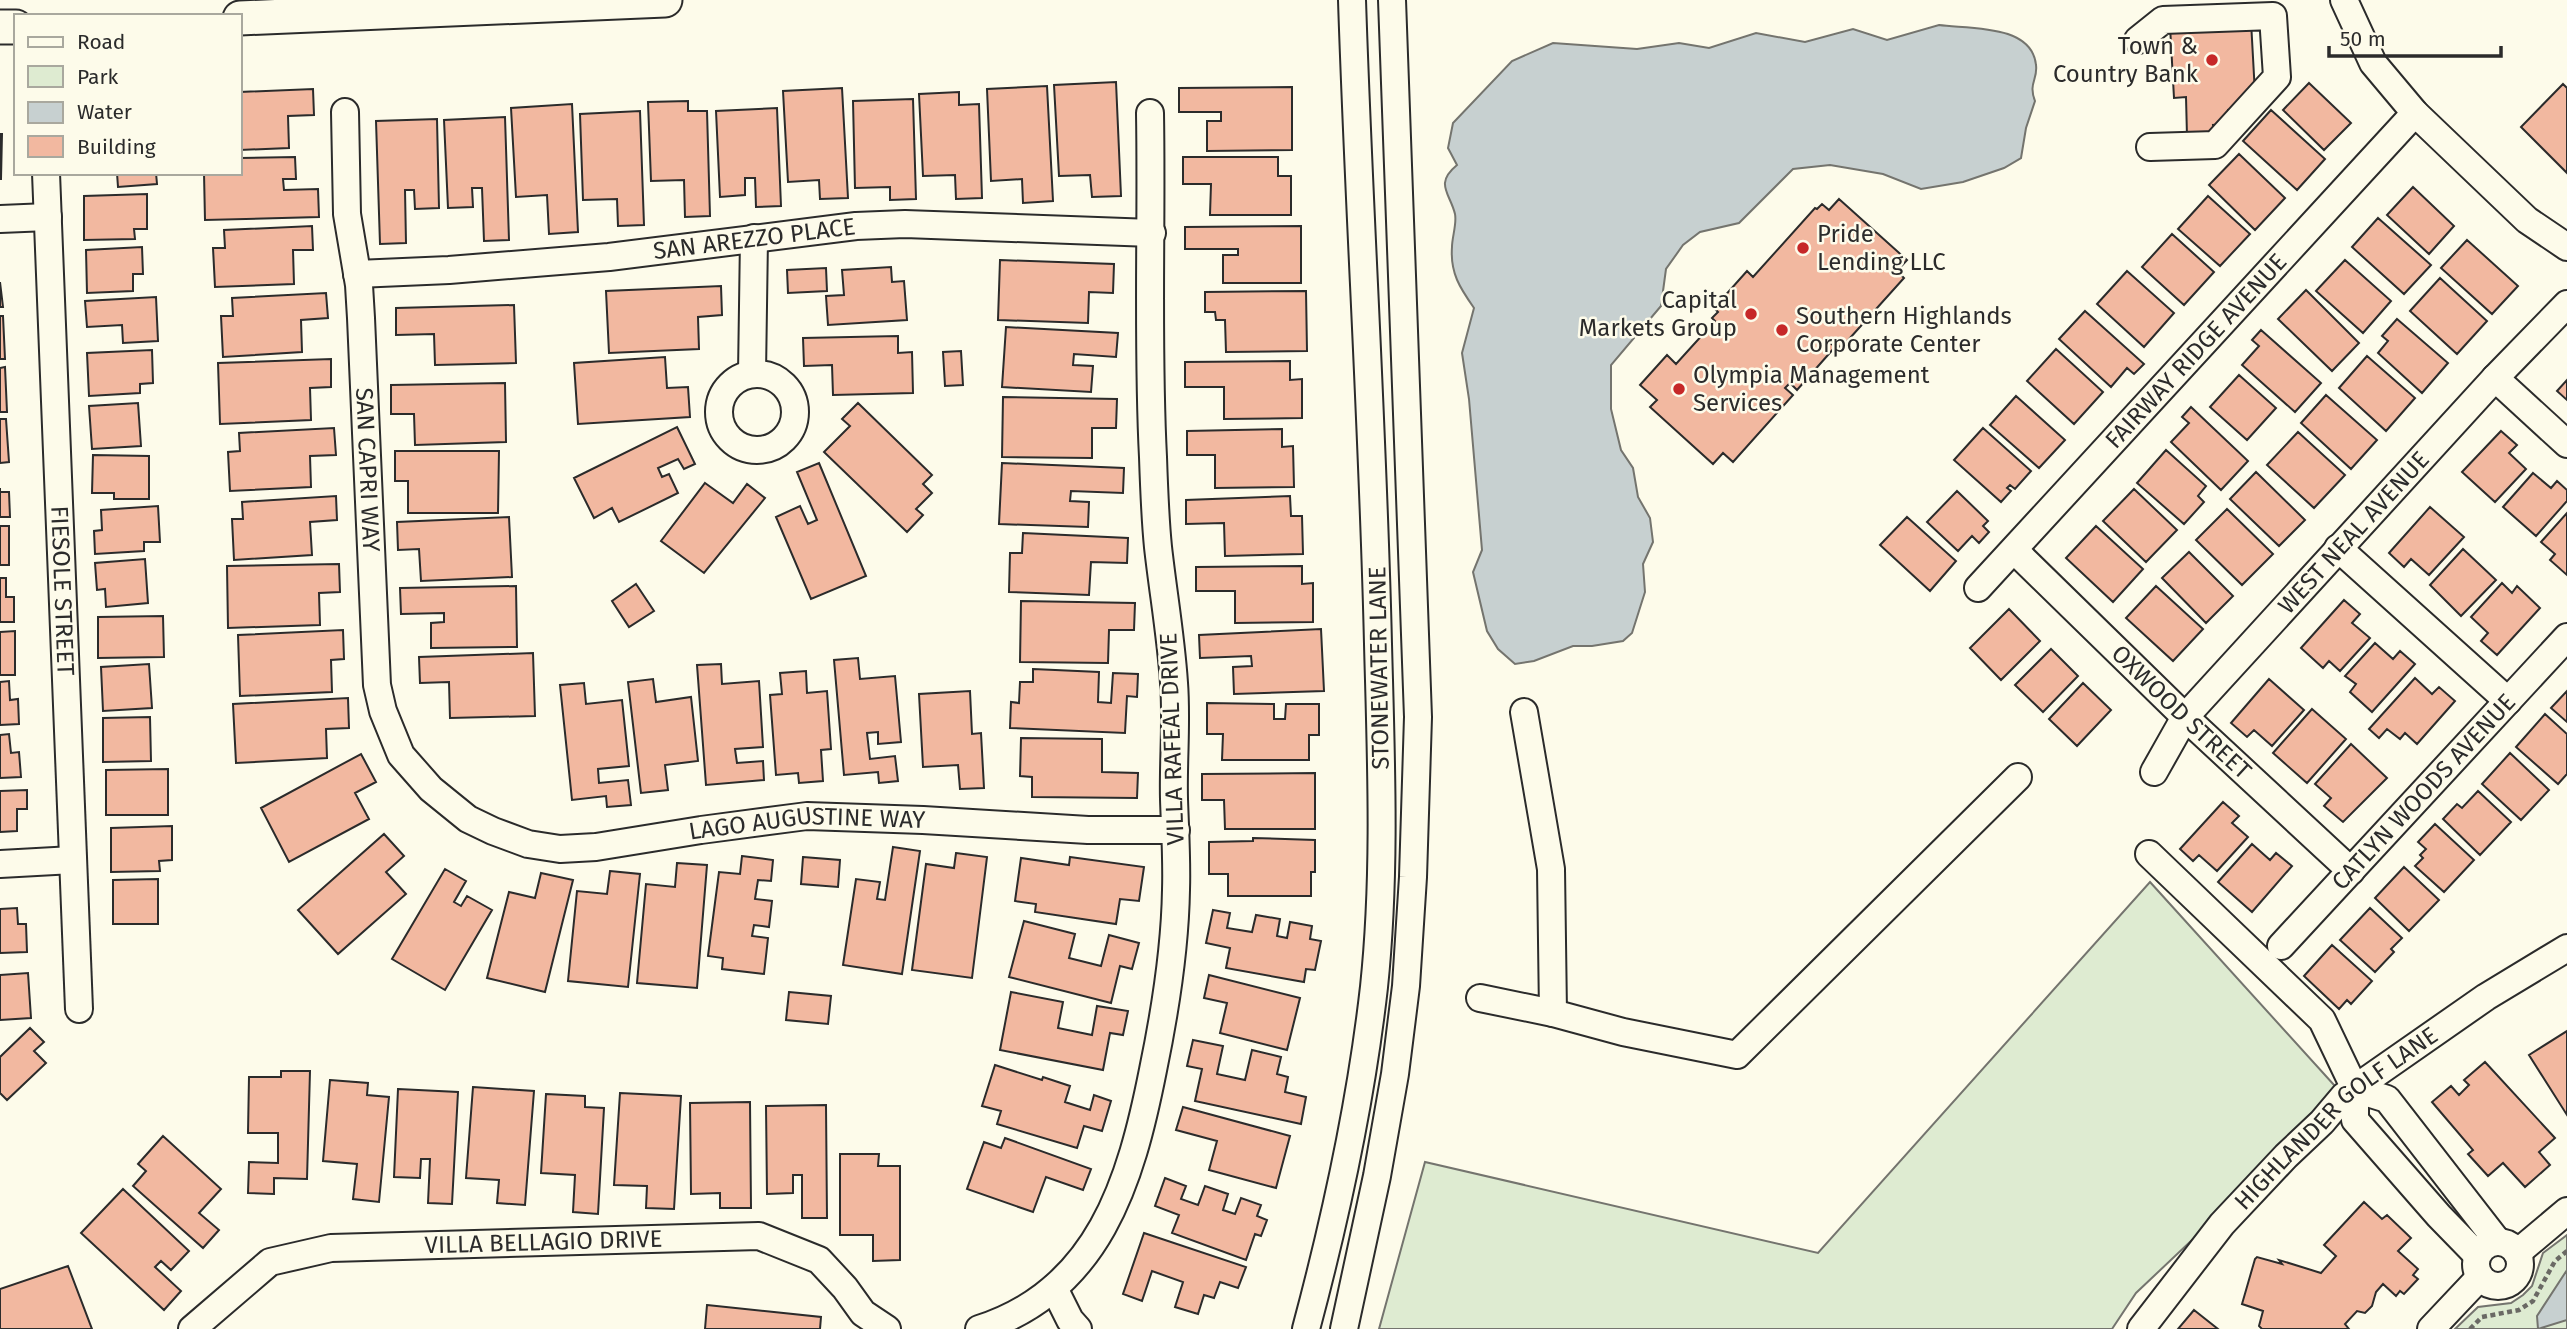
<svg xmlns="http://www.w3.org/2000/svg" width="2567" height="1329" font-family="'Fira Sans',sans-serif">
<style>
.green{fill:#deebd1;stroke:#74746e;stroke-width:2}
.water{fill:#c7d0d0;stroke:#74746e;stroke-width:2}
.building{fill:#f2b8a0;stroke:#2b2b2b;stroke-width:2}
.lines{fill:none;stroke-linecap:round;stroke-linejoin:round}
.minor-casing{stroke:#2b2b2b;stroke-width:30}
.major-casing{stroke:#2b2b2b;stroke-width:37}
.path{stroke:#6a6964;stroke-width:4.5;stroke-dasharray:5 3.5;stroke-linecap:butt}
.minor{stroke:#fdfbea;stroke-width:26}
.major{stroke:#fdfbea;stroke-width:33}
.poi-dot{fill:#c62828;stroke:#fdfbea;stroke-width:2.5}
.labels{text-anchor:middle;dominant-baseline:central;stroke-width:5;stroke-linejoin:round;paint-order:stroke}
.poi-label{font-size:24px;fill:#2b2b2b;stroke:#fdfbea;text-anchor:start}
.street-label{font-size:24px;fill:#2b2b2b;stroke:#fdfbea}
</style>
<rect width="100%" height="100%" fill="#fdfbea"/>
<path class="green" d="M2150 882 2344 1096 2136 1293 2112 1329H1379L1425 1162 1818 1253Z
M2567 1235V1329H2455L2478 1307 2511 1303 2523 1295 2532 1286 2543 1253Z"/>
<path class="water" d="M1939 25C1969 29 2032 24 2036 65 2038 80 2028 83 2035 101L2026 128 2021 158 2004 168 1963 182 1921 189 1883 174 1830 165 1793 169 1739 223 1700 232 1683 245 1666 269 1661 306 1611 365V409L1621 450 1633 468 1638 497 1650 518 1653 542 1643 564 1645 592 1632 633 1623 641 1592 646H1573L1534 661 1515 664 1498 649 1487 631 1473 572 1482 550 1469 399 1462 353 1474 308C1460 288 1450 273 1452 247 1452 237 1457 224 1455 214 1450 193 1434 184 1457 165L1448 148 1453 123 1512 61 1553 43 1637 49 1679 43 1709 48 1756 33 1805 42 1853 29 1887 40Z
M2567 1270V1320L2538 1329 2537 1316Z"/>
<path class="building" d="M2251 21 2255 94 2245 109 2228 110 2229 124 2213 125 2214 135 2187 136 2186 97 2174 98 2170 26Z
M1116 82 1121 196 1092 197 1090 175 1059 176 1054 85Z
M2309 83 2351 123 2324 150 2283 110Z
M2563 84 2567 88V173L2521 127Z
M1047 86 1053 201 1023 203 1022 179 991 181 987 89Z
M1292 87V150L1207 151V121H1221V112H1179V88Z
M842 88 848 198 820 199 819 180 788 182 783 91Z
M313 89 314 115 288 116 289 148 240 150V92Z
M959 92V105L979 104 982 198 956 199 955 175 923 176 919 94Z
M913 99 916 199 890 200V187L855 188 853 101Z
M688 101V111H707L710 216 685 217 684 180 651 181 648 102Z
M572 104 578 232 549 234 547 195 516 197 511 108Z
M777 108 781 206 756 207 755 178H745V195L720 197 716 111Z
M2271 110 2325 159 2297 190 2243 141Z
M640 111 644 225 618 226 617 199 583 200 580 114Z
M505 117 509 240 484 241 482 188H472L473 207 448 208 444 120Z
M437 119 439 208 415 209 414 190H405L406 243 380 244 376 121Z
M0 134H2L1 179H0Z
M2239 154 2285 198 2255 230 2209 185Z
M295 157 296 179H283L284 190 318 189 319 217 205 220 204 173H240V158Z
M1183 157H1278V176H1291V215H1210L1211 184H1183Z
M117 173H156L157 184 118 187Z
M2413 187 2454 226 2429 254 2387 215Z
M147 194V229H134L135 239 84 240V196Z
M2208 196 2250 234 2220 266 2178 229Z
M1839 199 1907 260 1897 271 1904 278 1841 348 1830 338 1828 341 1835 347 1797 390 1790 383 1785 388 1793 395 1733 462 1723 453 1713 464 1650 407 1657 400 1640 385 1667 355 1676 364 1715 321 1712 318 1718 312 1714 308 1747 271 1753 277 1815 208 1817 209 1822 204 1829 210Z
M2378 218 2431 265 2404 294 2352 247Z
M312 226 313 250H293L294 284 215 287 213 248H225L224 230Z
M1301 226V283H1223V255H1238V249H1185V227Z
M2172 234 2214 272 2184 305 2142 267Z
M2467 240 2518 286 2492 314 2441 268Z
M142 247 143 274H133V291L87 293 86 250Z
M1000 260 1114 264 1113 293 1089 292 1088 323 998 320Z
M2345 260 2391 301 2363 333 2316 291Z
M891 267 892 282 904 281 907 320 828 325 826 296 844 295 842 270Z
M826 268 827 291 788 293 787 270Z
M2127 271 2174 313 2144 347 2097 304Z
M2440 278 2487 321 2457 354 2410 311Z
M0 282 3 307H0Z
M721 286 722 315 698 317 699 349 609 353 606 291Z
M2306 290 2359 343 2332 371 2278 319Z
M1306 291 1307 351 1226 352 1225 320H1216L1215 312H1205V292Z
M326 293 328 318 301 320 302 352 223 357 221 316H233L232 298Z
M156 297 158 341 123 343 122 325 87 327 85 301Z
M514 305 516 363 435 365 434 334 396 335V308Z
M2085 311 2144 364 2134 374 2127 368 2111 387 2059 339Z
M0 316H3L5 359H0Z
M2397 319 2448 363 2422 393 2378 353 2388 341 2382 336Z
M1006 327 1118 333 1116 357 1074 354 1073 365 1093 366 1091 392 1002 387Z
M2261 330 2321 383 2295 412 2242 365 2259 346 2252 340Z
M898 336V353L912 352 913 393 833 395 832 365 804 366 803 338Z
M2056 349 2103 392 2074 424 2027 381Z
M152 350 153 383 140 384V393L89 396 87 353Z
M961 351 963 385 945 386 943 352Z
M2367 356 2415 398 2386 431 2339 388Z
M665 357 667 388 688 387 690 417 578 424 574 363Z
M331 359V387L310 388 311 420 220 424 218 363Z
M1290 361V380L1302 379V418L1224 419V387H1185V362Z
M5 367 7 412H0V368Z
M2239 375 2276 408 2247 440 2210 407Z
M2567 380V400L2557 391Z
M505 383 506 442 415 445 414 414H391V385Z
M2326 395 2377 440 2351 469 2301 423Z
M2016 396 2065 440 2039 468 1990 425Z
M1003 397 1117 399 1116 428H1092V458L1002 457Z
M138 403 141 446 92 449 89 406Z
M858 403 932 475 923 484 932 493 916 509 923 515 907 532 824 452 850 426 842 419Z
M2191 407 2248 461 2221 490 2171 442 2189 423 2182 417Z
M0 419H6L9 462 0 463Z
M677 427 695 464 684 469 678 459 658 468 662 477 669 474 678 493 619 522 612 508 594 518 574 478Z
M334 428 336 455 310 456 311 487 230 491 228 452 240 451 239 433Z
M1983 428 2031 471 2015 489 2010 485 2007 488 2011 491 2001 502 1954 460Z
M1282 429V447L1293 446 1294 487 1215 488V455H1187V431Z
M2501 431 2517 445 2509 453 2526 469 2495 502 2462 472Z
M2298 432 2345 475 2314 508 2267 465Z
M2166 450 2206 486 2198 496 2204 502 2184 524 2137 483Z
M395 451H499L498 513H408V481H395Z
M93 455 149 456V499H114V493H92Z
M819 463 866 576 811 599 776 517 800 506 808 524 817 520 797 472Z
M1002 463 1124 468 1123 493 1071 491 1070 501 1089 502 1088 527 999 524Z
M2256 472 2305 520 2279 546 2230 499Z
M2533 473 2551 488 2557 481 2567 490V501L2536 536 2503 507Z
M705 483 733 503 747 484 765 498 704 573 661 541Z
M0 488V492H9L10 517H0Z
M2134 489 2177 530 2146 562 2103 521Z
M1957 491 1988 521 1983 526 1989 532 1979 543 1972 536 1958 551 1927 522Z
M336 496 337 520 310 522 312 555 234 560 232 519H243L242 502Z
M1290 496 1291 516H1302L1303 554 1225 556 1224 523 1186 524V500Z
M158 506 160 542H144V551L95 554 94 531 102 530 101 510Z
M2430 507 2464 537 2429 575 2411 559 2404 567 2389 553Z
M2227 509 2273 554 2242 585 2196 540Z
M2567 513V575L2550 560 2555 554 2541 542Z
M509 517 512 577 421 581 419 549 398 550 397 522Z
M1907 517 1956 561 1930 591 1880 545Z
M0 526H9V565H0Z
M2096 526 2143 569 2113 602 2066 558Z
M1023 533 1128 538 1127 563 1091 562 1089 595 1009 592 1010 553H1022Z
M2463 549 2496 580 2461 616 2430 585Z
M2189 552 2233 596 2206 623 2162 578Z
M145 559 148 603 106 607 105 589 97 590 95 563Z
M339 564 340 592 319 593 320 625 228 628 227 566Z
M1302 566V584L1313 583V622L1235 623V591H1196V567Z
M0 578H6V597H14V622H0Z
M2502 583 2512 593 2517 586 2540 608 2497 655 2481 641 2488 633 2471 617Z
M636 584 654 611 629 627 612 601Z
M516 586 517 647 431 648V623L444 622V613L401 614 400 588Z
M2156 586 2203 629 2173 661 2126 618Z
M2344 600 2360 614 2352 623 2370 638 2340 671 2329 661 2323 668 2301 648Z
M1021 601 1135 603 1134 630H1109L1108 663 1020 662Z
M2009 609 2040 641 2001 680 1970 648Z
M163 616 164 657 98 658V617Z
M1321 629 1324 691 1234 694 1233 667 1252 666 1251 656 1200 658 1199 635Z
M343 630 344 659 331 660 332 692 240 696 238 635Z
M15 631V675H0V632Z
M2375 643 2393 659 2400 651 2415 664 2372 712 2350 692 2356 684 2345 676Z
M2051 649 2078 676 2043 712 2015 685Z
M533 653 535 716 450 718 449 682 420 683 419 657Z
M858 658 860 679 895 676 901 742 878 744V732L867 733 870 759 895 756 898 781 879 783 878 772 844 775 834 660Z
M149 664 152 708 103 711 101 667Z
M721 664 722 684 759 681 763 747 735 749 737 763 763 761 764 780 706 785 697 665Z
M1033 669 1099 672 1098 702 1111 703 1113 673 1138 674 1137 697 1127 696 1125 733 1010 728 1011 702 1019 703 1020 682H1033Z
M806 671 807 693 827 691 831 749 821 750 823 781 799 783 798 773 776 775 770 695 782 694 780 673Z
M2415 678 2432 694 2439 687 2455 701 2417 744 2405 733 2400 739 2387 729 2379 738 2369 729Z
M653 679 656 702 691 697 698 761 665 765 668 790 641 793 628 682Z
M2269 679 2304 710 2272 746 2254 730 2247 737 2231 723Z
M9 681 10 700 18 699 19 724 0 725V682Z
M584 683 586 704 622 700 629 766 598 769 599 783 628 780 631 805 607 807 606 796 572 800 560 685Z
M2083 683 2111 710 2077 746 2049 719Z
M970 691 972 734 981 733 984 788 960 789 958 765 923 767 919 694Z
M2567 691V722L2551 708Z
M348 698 349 728 326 729 327 758 236 763 233 704Z
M1207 703 1274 704V719H1285L1286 704H1319V735H1309V760H1222L1223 734H1207Z
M2312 709 2346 739 2307 783 2273 753Z
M2545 714 2567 734V774L2558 784 2516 747Z
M150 717 151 761 103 762V718Z
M9 734 11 753 19 752 21 777 0 778V735Z
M1021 738 1102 739V772L1138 773 1137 798 1032 797V777L1020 776Z
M2351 744 2387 778 2343 822 2324 806 2331 798 2315 784Z
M2510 753 2549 790 2521 820 2482 784Z
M361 754 376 782 355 793 369 819 289 862 261 808Z
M168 769V815H106V770Z
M1315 773V829H1225L1224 800H1202V774Z
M27 790V809H17V831L0 832V791Z
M2478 791 2511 822 2480 855 2443 819 2457 804 2462 808Z
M2223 802 2239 816 2232 823 2248 837 2217 871 2199 855 2193 861 2180 849Z
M2435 824 2474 860 2444 892 2415 866 2423 858 2420 855 2426 849 2418 842Z
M172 826V860L159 861 160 871 111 872V828Z
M384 834 404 856 386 872 406 894 338 954 298 910Z
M1253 838 1315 840V872H1311V896H1228V874H1209V842L1253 841Z
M2252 844 2270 860 2276 853 2292 866 2252 912 2218 882Z
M893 847 920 851 902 974 843 965 856 879 880 882 877 899 885 900Z
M956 853 987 857 972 978 912 970 926 864 954 868Z
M742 856 773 860 771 881 758 880 755 899 772 901 769 927 754 925 752 936 768 938 764 974 722 969 723 958 708 956 719 872 740 874Z
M803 857 840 860 838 887 801 884Z
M1070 857 1144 867 1139 901 1120 899 1116 924 1035 912 1036 904 1015 901 1021 858 1069 865Z
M677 863 707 865 697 988 637 983 646 884 675 887Z
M2404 867 2439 900 2409 931 2375 898Z
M445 869 466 881 454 902 461 906 467 896 492 910 445 990 392 959Z
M610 871 640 874 628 987 568 981 577 891 607 894Z
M541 873 573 880 545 992 487 978 509 892 535 898Z
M158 879V924H113V880Z
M17 908 18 924H26L27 952 0 953V909Z
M2370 908 2402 938 2391 949 2394 952 2375 972 2340 940Z
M1213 910 1230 913 1227 928 1252 932 1256 915 1280 919 1277 936 1287 938 1290 922 1312 926 1310 939 1321 941 1315 970 1306 969 1304 982 1226 968 1230 948 1206 943Z
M1024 921 1075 934 1069 958 1101 966 1109 935 1139 943 1132 969 1120 966 1111 1003 1009 977Z
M2332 945 2372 981 2351 1004 2347 1000 2339 1009 2304 976Z
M28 973 31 1018 0 1020V975Z
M1209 975 1300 998 1287 1050 1220 1033 1227 1003 1204 998Z
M789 992 831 996 828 1024 786 1020Z
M1011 992 1063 1002 1058 1028 1092 1035 1097 1006 1128 1011 1123 1035 1110 1033 1103 1070 1000 1050Z
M30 1028 44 1042 34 1051 46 1063 7 1100 0 1093V1057Z
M2567 1031V1115L2529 1055Z
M1193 1040 1223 1046 1217 1074 1245 1080 1252 1050 1281 1057 1277 1074 1288 1077 1285 1092 1306 1097 1301 1124 1195 1101 1202 1069 1187 1066Z
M2485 1062 2555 1138 2539 1152 2550 1165 2525 1187 2503 1163 2488 1176 2468 1154 2473 1150 2432 1102 2451 1086 2459 1095 2469 1085 2464 1080Z
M995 1065 1042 1080 1043 1077 1070 1086 1065 1102 1090 1110 1094 1095 1111 1101 1102 1131 1084 1126 1077 1148 997 1124 1001 1111 982 1106Z
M281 1071H310L307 1179 274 1178V1194L248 1193 249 1162 278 1163V1133H248L249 1077H281Z
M330 1080 368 1083 367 1095 389 1097 379 1202 353 1199 357 1164 323 1161Z
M473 1087 534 1091 525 1205 497 1203 499 1180 466 1178Z
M398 1089 458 1092 452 1204 428 1203 430 1159H421L420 1178 394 1177Z
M620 1093 681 1096 674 1209 646 1208 647 1186 614 1185Z
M546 1094 585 1096V1107L604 1108 598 1214 573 1212 575 1175 541 1173Z
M750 1102 751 1208H720V1193L691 1194 690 1103Z
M826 1105 827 1218H802V1175H793V1193L767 1194 766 1106Z
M1183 1107 1290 1136 1276 1188 1209 1170 1217 1141 1176 1130Z
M163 1136 221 1189 199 1213 219 1230 203 1248 133 1186 146 1171 138 1164Z
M1005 1138 1091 1169 1083 1190 1046 1177 1033 1212 967 1189 984 1142 1001 1148Z
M840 1154H879L878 1166H900V1260L873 1261V1235H840Z
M1165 1178 1186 1186 1181 1199 1198 1205 1205 1186 1228 1194 1223 1210 1235 1214 1241 1198 1261 1205 1257 1216 1267 1220 1261 1236 1255 1234 1246 1260 1172 1233 1179 1215 1155 1206Z
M123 1189 189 1251 171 1270 161 1261 155 1267 181 1291 164 1310 81 1233Z
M2364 1202 2382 1219 2387 1215 2411 1238 2398 1251 2418 1269 2413 1275 2418 1279 2404 1294 2400 1291 2396 1296 2383 1284 2376 1292 2372 1306 2365 1313 2357 1311 2345 1324 2349 1329H2262L2259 1326 2263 1311 2242 1304 2255 1259 2257 1257 2282 1264 2279 1260 2321 1273 2336 1256 2324 1245Z
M1144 1233 1246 1267 1238 1288 1220 1282 1214 1298 1204 1295 1198 1314 1175 1307 1183 1282 1152 1271 1142 1301 1123 1294Z
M68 1266 92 1329H0V1289Z
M707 1305 821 1317 820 1329H705Z
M2194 1310 2218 1329H2178Z"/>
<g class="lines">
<g class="minor-casing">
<g id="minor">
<path d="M2344 0 2373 63 2415 113 2527 220 2567 247"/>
<path d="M2138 40 2163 20 2273 16 2277 77 2215 145 2150 147"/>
<path id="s1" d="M345 112 347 214 359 285 361 318 377 685 383 711 401 755 431 789 468 819 493 831 528 844 560 849 596 847 701 830 807 816 923 820 1088 830H1176"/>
<path id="s2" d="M46 173 79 1009"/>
<path d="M0 219 48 217"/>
<path id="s3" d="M357 274 449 270 609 257 856 226 905 224 1152 233"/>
<path d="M752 374 754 238"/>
<circle cx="757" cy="412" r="38"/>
<path d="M2495 378 2567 444"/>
<path d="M2338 548 2508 701"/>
<path id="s4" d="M2014 550 2185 717 2351 871"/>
<path id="s5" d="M1978 588 2415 113"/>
<path d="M1524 712 1551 869 1553 1013"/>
<path id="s6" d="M2154 772 2185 717 2495 378 2567 304"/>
<path d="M2149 854 2322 1020 2355 1089V1120L2439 1216 2477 1255"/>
<path d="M0 864 73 860"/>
<path id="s7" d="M2281 946 2567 637"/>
<path d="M1480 998 1553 1013 1623 1032 1737 1055 2018 777"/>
<path d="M2355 1089 2387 1099 2498 1242"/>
<circle cx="2498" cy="1264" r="22"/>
<path d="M2517 1253 2567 1211"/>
<path d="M1054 1288 1070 1320 1078 1329"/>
<path id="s8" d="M192 1329 270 1262 331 1248 759 1236 819 1260 845 1288 863 1313 887 1329"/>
<path d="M979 1329C1099 1291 1131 1181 1153 1070 1165 1012 1175 950 1176 890 1177 860 1175 830 1174 799 1173 761 1177 721 1174 683 1171 637 1163 592 1158 547 1155 517 1154 487 1153 457 1147 343 1152 227 1150 113"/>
<path d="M1306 1329C1336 1217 1361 1102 1374 987 1386 873 1381 758 1378 644 1373 429 1359 215 1352 0"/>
<path d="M1344 1329 1377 1176 1395 1074 1406 986 1413 877 1418 717 1392 0"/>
<path id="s9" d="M2141 1329 2222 1224 2286 1156 2322 1122 2344 1096 2486 997 2567 948"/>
<path d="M2431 1329 2480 1277"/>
</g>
</g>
<g class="major-casing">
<path id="major" d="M240 18 665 0
M0 27H16"/>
</g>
<path class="path" d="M2470 1329 2482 1317 2519 1310 2533 1301 2555 1261 2567 1251"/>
<use href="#minor" class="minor"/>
<use href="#major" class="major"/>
</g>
<g class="poi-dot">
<circle cx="2212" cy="60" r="7"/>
<circle cx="1803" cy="248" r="7"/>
<circle cx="1751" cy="314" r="7"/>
<circle cx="1782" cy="330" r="7"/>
<circle cx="1679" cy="389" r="7"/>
</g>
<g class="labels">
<g class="poi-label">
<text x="2198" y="46" text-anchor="end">Town &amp;<tspan x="2198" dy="28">Country Bank</tspan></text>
<text x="1817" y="234">Pride<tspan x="1817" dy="28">Lending LLC</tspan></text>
<text x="1737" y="300" text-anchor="end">Capital<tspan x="1737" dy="28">Markets Group</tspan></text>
<text x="1796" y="316">Southern Highlands<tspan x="1796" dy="28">Corporate Center</tspan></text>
<text x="1693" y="375">Olympia Management<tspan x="1693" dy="28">Services</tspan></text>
</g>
<g class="street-label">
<text stroke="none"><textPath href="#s3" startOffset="399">SAN AREZZO PLACE</textPath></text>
<text stroke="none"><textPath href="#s5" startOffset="322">FAIRWAY RIDGE AVENUE</textPath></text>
<text stroke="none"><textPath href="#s1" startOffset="359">SAN CAPRI WAY</textPath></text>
<text stroke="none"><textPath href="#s6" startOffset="313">WEST NEAL AVENUE</textPath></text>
<text stroke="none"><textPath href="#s2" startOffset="418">FIESOLE STREET</textPath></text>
<text transform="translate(1379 668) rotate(-91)">STONEWATER LANE</text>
<text stroke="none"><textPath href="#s4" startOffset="233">OXWOOD STREET</textPath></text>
<text transform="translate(1172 739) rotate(-92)">VILLA RAFEAL DRIVE</text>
<text stroke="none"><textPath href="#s7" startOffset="210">CATLYN WOODS AVENUE</textPath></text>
<text stroke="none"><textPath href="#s1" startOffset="1088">LAGO AUGUSTINE WAY</textPath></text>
<text stroke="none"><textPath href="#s9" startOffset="289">HIGHLANDER GOLF LANE</textPath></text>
<text stroke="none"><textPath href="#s8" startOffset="378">VILLA BELLAGIO DRIVE</textPath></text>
</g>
</g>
<rect x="14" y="14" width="228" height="161" fill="#fdfbea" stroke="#a9a89e" stroke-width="2"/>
<rect x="28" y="37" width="35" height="10" fill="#fdfbea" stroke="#a9a89e" stroke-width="2"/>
<text x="77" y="49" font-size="21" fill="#2b2b2b">Road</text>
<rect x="28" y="66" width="35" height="21" fill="#deebd1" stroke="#a9a89e" stroke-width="2"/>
<text x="77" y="84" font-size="21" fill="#2b2b2b">Park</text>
<rect x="28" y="102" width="35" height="21" fill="#c7d0d0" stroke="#a9a89e" stroke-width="2"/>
<text x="77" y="119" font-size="21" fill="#2b2b2b">Water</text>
<rect x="28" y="136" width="35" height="21" fill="#f2b8a0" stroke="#a9a89e" stroke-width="2"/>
<text x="77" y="154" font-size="21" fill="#2b2b2b">Building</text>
<path d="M2329 46v10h172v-10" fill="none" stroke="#2b2b2b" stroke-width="3.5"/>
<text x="2340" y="46" font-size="21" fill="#2b2b2b" stroke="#fdfbea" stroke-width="5" paint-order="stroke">50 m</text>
</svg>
